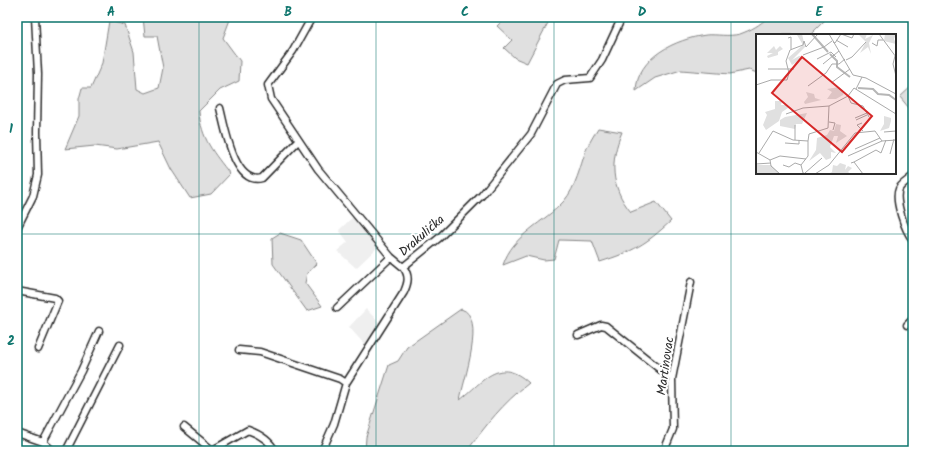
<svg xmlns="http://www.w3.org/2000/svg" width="930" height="468" font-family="Kalam,sans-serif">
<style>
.built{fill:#efefef}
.green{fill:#e0e0e0;stroke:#868686}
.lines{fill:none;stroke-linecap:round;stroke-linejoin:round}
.minor-casing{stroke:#2b2b2b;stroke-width:9}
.minor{stroke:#fff;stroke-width:6}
.grid{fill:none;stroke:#0f766e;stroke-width:1;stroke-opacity:0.55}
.labels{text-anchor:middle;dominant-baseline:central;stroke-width:4;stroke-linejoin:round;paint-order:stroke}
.street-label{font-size:13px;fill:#2b2b2b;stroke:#fff}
.inset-river{fill:none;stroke:#b6b6b6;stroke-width:2}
.inset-road{fill:none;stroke:#aaa;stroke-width:1}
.view{fill:#d62828;fill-opacity:0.15;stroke:#d62828;stroke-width:2}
.inset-edge{fill:none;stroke:#2b2b2b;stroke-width:2}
.neatline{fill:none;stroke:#0f766e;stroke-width:1.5}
.grid-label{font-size:13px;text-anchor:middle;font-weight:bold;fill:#0f766e}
</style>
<rect width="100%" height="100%" fill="#fff"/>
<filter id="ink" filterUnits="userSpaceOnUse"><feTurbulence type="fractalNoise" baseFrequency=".025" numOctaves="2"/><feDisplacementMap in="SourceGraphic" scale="8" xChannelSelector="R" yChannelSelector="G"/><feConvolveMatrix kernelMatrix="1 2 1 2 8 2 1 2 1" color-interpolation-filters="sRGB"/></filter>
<g filter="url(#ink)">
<path class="built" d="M354 216 378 247 356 268 337 251 348 242 339 230Z
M366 309 380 323 365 345 349 327Z"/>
<path class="green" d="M143 17H231L223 38 240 61 239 81 220 90 199 111C201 139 214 153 230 174L211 194 190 198 171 169 158 142 117 149 95 146 65 149 79 116V99L82 88H91L102 63 109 21 125 25 134 52 137 89 145 93 159 88 163 68 157 36H145Z
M506 17H551L527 63 515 58 504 48 512 40 497 26Z
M768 17H828L810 35H757V73L749 70 730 74 681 70 655 78 636 91C637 57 676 39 706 35 717 34 728 37 740 34 751 30 760 25 768 17Z
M913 85V113L900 97Z
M598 128 622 132C610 160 610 187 631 212L656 202 671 221C645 245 634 251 600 262L592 241 559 240 554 259 544 260 526 256 503 265C513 234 544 223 564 201 576 187 580 167 586 150 589 143 594 135 598 128Z
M280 233 301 240 317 264 307 273 305 283 322 306 307 311 273 264 272 238Z
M461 309C487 316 463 381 460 400 483 382 499 355 529 383 502 404 487 424 467 451H365L366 437 389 365 398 361 407 347Z"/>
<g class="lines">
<g class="minor-casing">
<path id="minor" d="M312 17 293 51 268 85 271 99 318 169 391 257 403 267
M220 108C225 127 234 186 262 178L298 141
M913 176C909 180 901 184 899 189 894 200 905 231 913 240
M17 228 33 196 38 175 37 132 38 74 35 17
M17 291 55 298 58 301 38 349
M337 308 391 257
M907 325 913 319
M578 335 601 325 606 326 672 379
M239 350 260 352 340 379 346 383
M184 427 212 450
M20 434 43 442 53 451
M43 442 81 371 99 331
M66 451 120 345
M211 451 248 430C259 434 270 441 275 451
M322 451 334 424 346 383 404 292C408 283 410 276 403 267L439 238 482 195 531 134 557 84 565 80 590 78 602 60 622 17
M580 451H581
M664 451 673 429 672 379 691 282"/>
</g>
<use href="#minor" class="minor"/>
</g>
</g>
<path class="grid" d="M199 17V451M376 17V451M554 17V451M731 17V451M17 234H913"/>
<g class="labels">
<g class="street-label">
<text transform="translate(422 236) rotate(-41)">Drakulićka</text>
<text transform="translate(666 366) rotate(-82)">Martinovac</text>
</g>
</g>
<g transform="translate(756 34)">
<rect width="140" height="140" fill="#fff"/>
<path d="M43 0H46L49 13 36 26 43 22 49 23 36 31 32 24 47 11 41 1ZM102 0H111L109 5 117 1 113 9 115 20 112 13 104 19 110 8ZM129 0H140L138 5 140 10 128 7ZM18 12 20 16 24 12 27 15 22 18V21L12 24 11 22 17 19H11ZM83 53 88 58 87 61 80 65H71L76 58 71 55ZM50 58 58 60 59 64 65 66 49 70 48 68 52 63ZM19 67H26L25 71H32V74L26 78 23 87 10 96 7 91 11 81 9 78 19 75ZM51 79 46 90H40L39 95 24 92V86L29 83ZM128 82 135 84V87L133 94 124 97 128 90ZM80 90 85 91 84 97 91 102 80 109 82 102H78L74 113 80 119 75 118V124L70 126 64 119 53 127 60 116 61 104 71 101 74 96 78 97ZM84 129 90 131 89 136 92 132 96 134 92 138 95 140H72L76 138 77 131 81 132ZM0 131H15L24 140H0Z" fill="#e0e0e0"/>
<path class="inset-river" d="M56 0 72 18M74 20 81 27V33L94 43M102 54 117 55 122 60 133 61 140 66"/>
<path class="inset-road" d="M73 0 97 41 110 44 140 60M123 0 140 23M32 4 35 3V15M80 6 92 13M77 8 79 9 85 0 96 4 98 0M116 9 121 12 122 6H127M47 21 68 13 76 7M139 22 137 30 140 42M61 25 75 18 80 23M90 26 96 23 110 8M67 30 83 17M12 35H38M75 49 94 35M0 51 15 46H31L33 39 30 27 34 16 47 11 48 7 50 13 62 0M52 52 70 39 76 30H83L89 25M100 55 106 43M92 62 95 69 107 72 113 83M30 80 47 74 73 72 92 62 98 54 140 80M99 84 111 79M100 86 111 81M73 88 79 89 77 96M106 89 101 91 107 97M128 98 140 97M39 106V91M52 107 53 100 72 94 73 72M29 109 43 110V106M99 115 124 104M0 118 14 126 15 132 24 140M3 119 17 97 37 106 52 107V122L45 131 47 139 51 140M134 120 138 105M92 122 126 107M14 126 24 122 50 125M98 128 120 116 125 119 130 106M95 129 98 128 107 140M0 130 15 129M27 131 33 133 39 129 45 131M49 139 66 124M59 140 73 131 99 99 119 97 126 107 140 106"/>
<path class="view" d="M46 23 116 82 86 118 16 59Z"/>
<rect width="140" height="140" class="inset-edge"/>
</g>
<rect width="930" height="468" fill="none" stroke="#fff" stroke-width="44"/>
<rect x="22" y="22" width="886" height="424" class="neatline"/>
<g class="grid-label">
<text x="111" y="16">A</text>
<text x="288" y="16">B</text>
<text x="465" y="16">C</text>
<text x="642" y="16">D</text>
<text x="819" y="16">E</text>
<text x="11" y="133">1</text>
<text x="11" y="345">2</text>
</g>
</svg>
